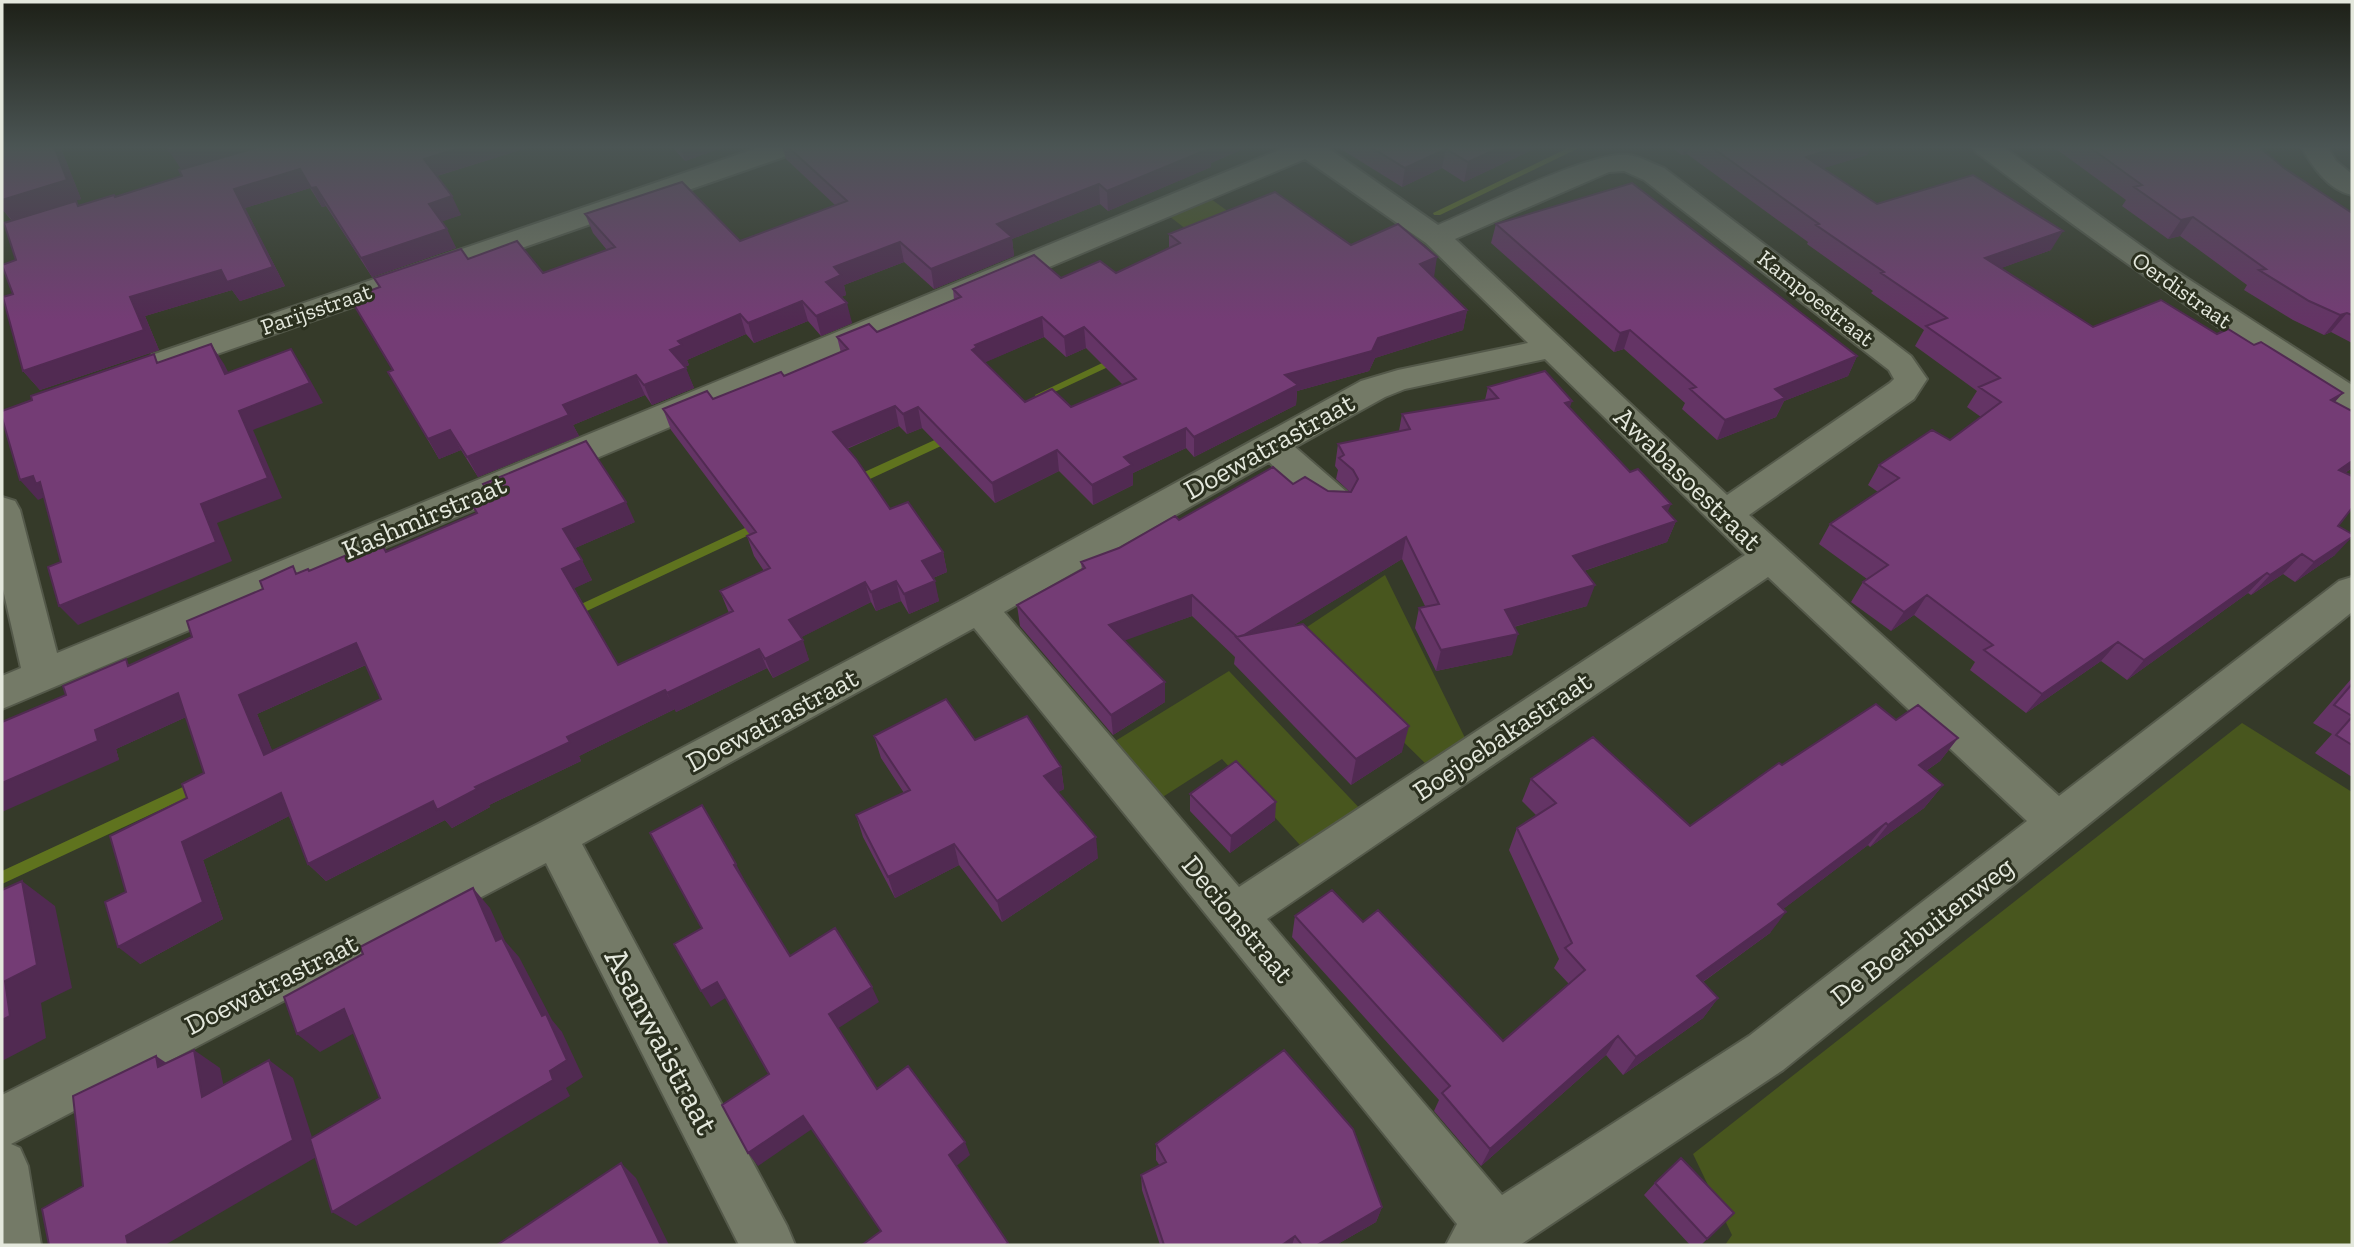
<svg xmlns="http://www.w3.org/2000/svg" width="2354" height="1247" font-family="'Zilla Slab',serif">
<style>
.green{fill:#48561e}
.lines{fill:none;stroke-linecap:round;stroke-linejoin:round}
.stream{fill:#5f731e;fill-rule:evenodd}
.minor-casing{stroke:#54594a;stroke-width:4}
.minor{fill:#747a67;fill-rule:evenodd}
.wall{fill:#643465;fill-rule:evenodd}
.shaded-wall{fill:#512a52}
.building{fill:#743c75;stroke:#512a52;stroke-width:2;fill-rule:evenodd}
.labels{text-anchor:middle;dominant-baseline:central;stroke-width:6;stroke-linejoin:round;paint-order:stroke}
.far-street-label{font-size:23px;fill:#e4e8dd;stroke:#2b301f}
.street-label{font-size:28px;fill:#e4e8dd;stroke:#2b301f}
.near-street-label{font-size:33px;fill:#e4e8dd;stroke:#2b301f}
</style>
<rect width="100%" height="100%" fill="#353a29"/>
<path class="green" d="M1211 199 1302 265 1259 285 1169 216Z
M1385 575 1468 744 1431 769 1295 635Z
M1229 671 1367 816 1309 855 1222 759 1147 807 1099 751Z
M2242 723 2352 792V1245H1725L1732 1235 1693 1154Z"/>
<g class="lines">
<path class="stream" d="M1572 146H1583L1440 215H1434L1433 213Z
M1119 355 1124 358 1123 360 1044 397H1036L1035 395Z
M950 433 954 434 955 437 954 440 857 485H849L847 482 849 479Z
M760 521 764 522 766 525 764 528 574 617 570 619 564 614 566 611Z
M198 780 203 782 205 786 203 790 2 884V871Z"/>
<g class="minor-casing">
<path id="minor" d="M763 146H802L798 152 174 369 163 372 152 369 147 362 152 355Z
M1289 146H1325L1438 225C1479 208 1590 151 1628 155 1640 156 1653 164 1664 168L1911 356 1927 379 1914 399 1749 515 2059 796 2339 581 2352 577V612L1783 1070 1520 1245H1446L1457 1224 974 628 582 844 787 1226 795 1245H739L546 863 11 1144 20 1148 28 1166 41 1245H2V1095L540 823 966 598 1361 381 1398 370 1528 343 1426 243 1305 159 2 709V676L21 668 2 585V497L15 501 20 510 57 653ZM1624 171 1644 180 1889 370 1894 379 1890 383 1727 495 1455 239 1609 172ZM1545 359 1745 555 1239 887 1004 612 1269 462C1290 481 1317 520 1348 511L1353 502 1348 493 1295 447 1385 397 1405 389ZM1768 577 2027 821 1749 1036 1502 1195 1267 919Z
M1972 146H2002L2176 271 2352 385V411L2340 408C2215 327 2094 242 1976 152Z
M2301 146H2327L2336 161 2352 174V195C2328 190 2312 166 2301 146Z"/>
</g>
<use href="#minor" class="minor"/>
</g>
<path class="wall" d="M2 146H60L81 199 45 210 79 205 115 197 182 176 262 146H533L437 176 461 215 442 221 456 248 372 277 326 206 322 207 310 188 245 208 285 286 240 301 232 290 145 316 159 350 40 390 23 371 13 294 16 260 11 220 3 210H2Z
M671 146H727L685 161Z
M782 146H1250L1211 163V167L1108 211 1100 204 1012 239 1014 256 934 289 904 262 844 285 846 295 841 297 852 323 821 336 808 321 754 343 746 334 687 360 689 365 685 367 694 388 652 405 645 395 573 425 579 436 478 477 461 450 439 459 388 372 392 370 379 287 374 278 468 259 543 273 607 250 593 233 585 214 740 241 835 205 786 159Z
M1336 146H1540L1464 182 1442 168 1402 187Z
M1669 146H1871L1867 155 1823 168 1877 204 2051 250 2001 268 2093 327 2217 334 2335 402 2352 468 2345 473 2335 555 2295 582 2283 574 2251 595 2248 593 2127 680 2101 661 2026 713 1970 670 1975 662 1914 615 1891 631 1851 602 1863 582 1867 579 1819 544 1830 524 1878 492 1868 485 1879 465 1950 440 1981 417 1967 407 1977 391 1915 346 1924 330 1871 293 1873 291 1807 244 1808 242 1687 154 1682 155Z
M2052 146H2258L2284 168 2352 213V343L2331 332 2324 335 2293 320 2244 290 2247 285 2180 236 2168 239 2122 206 2126 200Z
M1496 224 1857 356 1848 376 1784 401 1776 417 1717 440 1682 409 1685 403 1624 349 1614 352 1491 243Z
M1169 234 1351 245 1434 277 1467 310 1463 330 1375 358 1369 371 1297 391 1296 405 1194 457 1186 448 1133 473V485L1093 505 1059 471 995 503 922 428 907 434 899 426 847 449 890 509 943 552 947 572 933 578 939 601 909 614 901 601 876 611 871 602 801 637 809 660 773 678 767 668 676 712 675 709 579 756 581 761 489 805 490 807 452 828 445 820 326 881 308 864 289 816 203 860 223 919 140 964 126 892 204 773 186 717 116 749 119 760 66 695 192 637 263 589 298 573 310 571 380 541 387 551 635 522 575 548 592 580 574 588 618 665 729 613 720 591 764 571 754 556 747 536 750 535 671 430 663 409 713 399 784 376 841 353 837 337 877 332 954 300 953 289 1116 273 1169 248ZM1044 337 1066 357 1086 348 1123 385 1071 407 1025 402 985 362ZM366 665 381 699 272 751 257 714Z
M1488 387 1570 408 1676 521 1667 542 1584 571 1587 606 1514 627 1512 655 1436 671 1415 628 1419 608 1425 606 1402 559 1292 626 1402 752 1351 785 1234 664 1235 657 1192 616 1124 640 1165 702 1113 735 1020 626 1017 605 1082 570 1081 562 1119 548 1179 520 1293 484 1328 491 1350 492 1336 479 1338 470 1335 466 1338 444 1399 431 1402 414 1485 400Z
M2352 678V777L2315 753 2332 734 2313 723Z
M1896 720 1958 738 1940 761 1926 771 1943 785 1924 808 1870 847 1868 845 1783 909 1770 933 1703 982 1718 998 1703 1018 1623 1075 1606 1055 1481 1166 1434 1111 1439 1100 1292 937 1295 916 1363 922 1503 1041 1569 984 1554 968 1559 959 1509 850 1517 828 1537 816 1522 801 1531 779 1690 826 1782 765Z
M874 736 975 740 1061 767 1064 789 1058 792 1098 858 1002 922 959 865 895 898 863 837 856 815 904 793 881 758Z
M1190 794 1275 820 1230 853 1190 811Z
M1156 1144 1382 1207 1376 1222 1336 1245H1160L1142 1190 1141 1175 1160 1166 1156 1160Z
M1655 1183 1734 1213 1701 1245H1690L1644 1195Z"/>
<path class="shaded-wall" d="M54 146H60L81 199 12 220 3 210H2V200Z
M185 146H259L181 169 169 151Z
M465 146H533L433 177 424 159Z
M680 146H727L685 161Z
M1207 146H1250L1211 163V167L1108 211 1107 191Z
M1503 146H1540L1464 182 1468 162Z
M1685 146H1690L1687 154 1682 155Z
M1841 146H1871L1867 155 1798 176 1806 157Z
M1446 149 1442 168 1402 187 1405 168Z
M300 169 310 188 245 208 285 286 240 301 232 290 145 316 159 350 40 390 23 371 130 297 234 189Z
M1099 184 1100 204 1012 239 1014 256 934 289 931 269 997 224Z
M316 187 326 206 322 207 311 188Z
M452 196 461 215 438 223 429 204Z
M2193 217 2180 236 2168 239 2181 220Z
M447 229 456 248 372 277 361 258Z
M2063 231 2051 250 1974 278 1985 258Z
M900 242 904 262 844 285 846 295 831 301 826 282 834 267Z
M1437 257 1434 277 1417 284 1420 264Z
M802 301 808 321 754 343 748 323Z
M847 303 852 323 821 336 816 316Z
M1467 310 1463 330 1375 358 1369 371 1297 391 1296 405 1194 457V437L1285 375 1378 338Z
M2347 313 2331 332 2324 335 2340 315Z
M740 314 746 334 687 360 689 365 677 370 670 350 678 341Z
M1042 317 1044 337 979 365 972 350 975 345Z
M1084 327 1086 348 1066 357 1064 337Z
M1630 330 1624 349 1614 352 1620 333Z
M211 344 224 364 239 393 225 374Z
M291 349 304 369 323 403 253 430 282 498 217 523 232 561 78 625 59 606 201 504 239 411Z
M1857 356 1848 376 1784 401 1776 417 1717 440 1725 420 1775 389Z
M686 368 694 388 652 405 644 385Z
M636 375 645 395 573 425 579 436 478 477 467 457 563 405Z
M2343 393 2325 413 2331 400Z
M1572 401 1565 423V403Z
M895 406 899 426 838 452 833 432Z
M918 407 922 428 907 434 903 414Z
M1186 428V448L1133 473V485L1093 505 1092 485 1124 457Z
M450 430 461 450 439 459 428 439Z
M1057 450 1059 471 995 503 992 483Z
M2352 461V468L2320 490 2339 470Z
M33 476 40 482 47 496 38 500 20 480Z
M626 502 635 522 573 549 563 529Z
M1671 504 1662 525 1663 507Z
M1676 521 1667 542 1566 577 1573 556Z
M1406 537 1402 559 1250 652 1239 639Z
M2352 537 2335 555 2295 582 2314 562Z
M943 552 947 572 926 581 922 561Z
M2302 554 2283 574 2251 595 2270 575Z
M582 560 592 580 573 589 562 569Z
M2267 573 2248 593 2127 680 2144 660Z
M896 581 901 601 876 611 871 592Z
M935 581 939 601 909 614 904 594Z
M865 582 871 602 796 640 789 620Z
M1595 585 1587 606 1498 631 1505 610Z
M1192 595V616L1110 646 1109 625Z
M1927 595 1914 615 1891 631 1904 612Z
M1518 634 1512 655 1436 671 1441 650Z
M803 640 809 660 773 678 765 659Z
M2118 642 2101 661 2026 713 2042 694Z
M356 643 370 663 257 714 282 774 264 755 239 695Z
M759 649 767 668 676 712 667 693Z
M1165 682V702L1113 735 1111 715Z
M665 690 675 709 579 756 581 761 489 805 490 807 452 828 445 820 326 881 308 864 433 801 475 787 567 737Z
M178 693 197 712 116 749 119 760 2 812V783L95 730Z
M1409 726 1402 752 1351 785 1356 759Z
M1958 738 1940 761 1901 788 1919 765Z
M1061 767 1064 789 1047 798 1044 776Z
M1943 785 1924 808 1870 847 1888 825Z
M281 793 299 811 203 860 223 919 140 964 118 947 182 842Z
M1276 802 1275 820 1230 853 1231 836Z
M1886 823 1868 845 1762 925 1778 904Z
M1096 837 1098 858 1002 922 997 901Z
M954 844 959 865 895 898 888 877Z
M736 864 745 881 743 882 734 865Z
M22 881 55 906 72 988 41 1003 46 1038 2 1061V1020L5 981Z
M473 888 490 908 505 941 519 957 552 1020 562 1032 583 1077 566 1088 570 1096 356 1226 332 1212 542 1016 496 941Z
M1786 912 1770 933 1683 996 1697 976Z
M717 982 727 997 711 1007 701 991Z
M872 987 879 1002 837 1029 829 1014Z
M1718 998 1703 1018 1623 1075 1636 1057Z
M344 1009 365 1027 320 1052 297 1034Z
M1618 1036 1606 1055 1481 1166 1490 1149Z
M194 1050 220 1068 229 1113 202 1097Z
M156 1056 183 1074 158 1067Z
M269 1060 293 1078 318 1156 165 1245H128L126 1236Z
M803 1116 812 1129 758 1166 748 1153Z
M965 1142 970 1155 954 1168 949 1155Z
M621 1163 636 1178 669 1245H661Z
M1382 1207 1376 1222 1336 1245H1317Z
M1295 1236 1292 1245H1282Z"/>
<path class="building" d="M2 146H54L67 180 2 200Z
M167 146H185L169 151Z
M262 146H465L424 159 452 196 429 204 447 229 361 258 316 187 311 188 300 169 234 189 273 267 227 282 221 270 130 297 144 330 23 371 3 297 13 294 2 265 16 260 4 223 76 201 78 206 114 195 115 197 182 176 179 170Z
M787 146H1209L1211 148 1107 191 1099 184 997 224 1012 237 931 269 900 242 834 267 841 275 826 282 847 303 816 316 802 301 748 323 740 314 678 341 682 345 670 350 686 368 644 385 636 375 563 405 569 415 467 457 450 430 428 439 388 372 393 370 350 298 380 287 374 278 461 249 468 259 517 241 543 273 615 247 585 214 682 182 740 241 847 201Z
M1369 146H1503L1468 162 1446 149 1405 168Z
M1710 146H1841L1806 157 1877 204 1973 175 2063 231 1985 258 2093 327 2161 300 2217 334 2228 329 2254 345 2261 342 2343 393 2331 400 2352 411V461L2339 470 2352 476V508L2338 526 2352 534V537L2314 562 2302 554 2270 575 2267 573 2144 660 2118 642 2042 694 1984 650 1993 645 1927 595 1904 612 1863 582 1888 565 1830 524 1899 478 1879 465 1932 430 1950 440 2001 402 1979 387 2000 378 1926 326 1947 318 1881 273 1884 272 1816 225 1819 224Z
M2088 146H2258L2284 168 2352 213V315L2347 313 2340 315 2309 301 2259 270 2266 269 2193 217 2181 220 2134 187 2142 185Z
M1632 183 1857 356 1775 389 1785 398 1725 420 1690 389 1696 387 1630 330 1620 333 1496 224Z
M1275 192 1351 245 1398 224 1437 257 1420 264 1467 310 1378 338 1372 351 1285 375 1298 385 1194 437 1186 428 1124 457 1132 465 1092 485 1057 450 992 483 918 407 903 414 895 406 833 432 856 459 890 509 908 502 943 552 922 561 935 581 904 594 896 581 871 592 865 582 789 620 803 640 765 659 759 649 667 693 665 690 567 737 570 742 475 787 477 789 437 810 433 801 308 864 281 793 182 842 203 902 118 947 105 902 126 892 110 836 187 798 182 784 204 773 178 693 95 730 98 741 2 783V722L66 695 63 686 126 659 128 666 192 637 187 621 263 589 260 581 293 566 296 574 308 569 309 571 380 541 386 552 477 513 470 501 489 493 483 484 586 441 626 502 563 529 582 560 562 569 618 665 733 611 720 591 770 568 747 536 756 532 663 409 707 391 713 399 781 372 784 376 848 349 837 337 869 324 877 332 961 297 953 289 1034 255 1061 278 1100 261 1116 273 1180 243 1169 234ZM1042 317 1064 337 1084 327 1136 379 1071 407 1052 389 1025 402 972 350 977 347 975 345ZM356 643 381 699 264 755 239 695Z
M211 344 225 374 291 349 310 383 239 411 268 478 201 504 216 542 59 606 48 567 61 562 40 482 36 484 33 476 20 480 2 418V411L32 400 31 396 154 354 157 363Z
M1545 371 1572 401 1565 403 1630 472 1638 469 1671 504 1663 507 1676 521 1573 556 1595 585 1505 610 1518 634 1441 650 1419 608 1439 604 1406 537 1244 635 1237 637 1192 595 1109 625 1165 682 1111 715 1017 605 1085 568 1081 562 1119 548 1175 516 1179 520 1273 467 1293 484 1305 477 1328 491 1351 492 1358 479 1353 470 1339 458 1344 455 1338 444 1410 429 1402 414 1498 398 1488 387Z
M1303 624 1409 726 1356 759 1236 637Z
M2352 684V716L2334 705Z
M946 699 975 740 1027 716 1061 767 1044 776 1096 837 997 901 954 844 888 877 856 815 910 790 874 736Z
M1876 704 1896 720 1918 705 1958 738 1919 765 1943 785 1888 825 1886 823 1778 904 1786 912 1697 976 1718 998 1636 1057 1618 1036 1490 1149 1442 1093 1450 1086 1295 916 1332 890 1363 922 1378 910 1503 1041 1585 970 1565 948 1572 943 1517 828 1556 803 1531 779 1593 737 1690 826 1779 763 1782 765Z
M2352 717V745L2336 735Z
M1236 761 1276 802 1231 836 1190 794Z
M702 805 736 864 734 865 790 956 835 928 872 987 829 1014 877 1089 908 1066 965 1142 949 1155 1008 1243 1005 1245H862L881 1231 803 1116 748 1153 722 1105 769 1074 717 982 701 991 674 944 702 928 650 833Z
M22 881 37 965 5 981 10 1016 2 1020V890Z
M473 888 496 941 502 938 542 1016 546 1014 567 1060 550 1071 553 1080 332 1212 310 1139 380 1098 344 1009 297 1034 284 997 363 954 360 947Z
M194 1050 202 1097 269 1060 293 1140 126 1236 128 1245H49L42 1209 83 1186 73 1096 156 1056 158 1067Z
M1284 1050 1353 1129 1382 1207 1317 1245H1302L1295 1236 1282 1245H1164L1141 1175 1166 1162 1156 1144Z
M1681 1158 1734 1213 1707 1239 1655 1183Z
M621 1163 661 1245H497Z"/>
<linearGradient id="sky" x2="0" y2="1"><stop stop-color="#1d2017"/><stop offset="0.46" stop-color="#4b5554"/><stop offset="1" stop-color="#4b5554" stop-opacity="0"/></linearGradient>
<rect width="2354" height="320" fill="url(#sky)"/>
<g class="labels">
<g class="far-street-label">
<text transform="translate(2182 290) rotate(35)">Oerdistraat</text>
<text transform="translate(1816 298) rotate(38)">Kampoestraat</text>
<text transform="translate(316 309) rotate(-19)">Parijsstraat</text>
</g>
<g class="street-label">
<text transform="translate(1269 446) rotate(-29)">Doewatrastraat</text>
<text transform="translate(1688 479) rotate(44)">Awabasoestraat</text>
<text transform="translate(424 517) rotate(-23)">Kashmirstraat</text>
<text transform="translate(772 720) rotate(-28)">Doewatrastraat</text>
<text transform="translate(1502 736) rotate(-34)">Boejoebakastraat</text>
<text transform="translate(1238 919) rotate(50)">Decionstraat</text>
<text transform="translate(1922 931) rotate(-38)">De Boerbuitenweg</text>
<text transform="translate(271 984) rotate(-27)">Doewatrastraat</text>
</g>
<g class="near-street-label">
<text transform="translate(662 1041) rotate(62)">Asanwaistraat</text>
</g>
</g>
<rect width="2354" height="1247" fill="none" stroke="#e4e8dd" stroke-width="7"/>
</svg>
